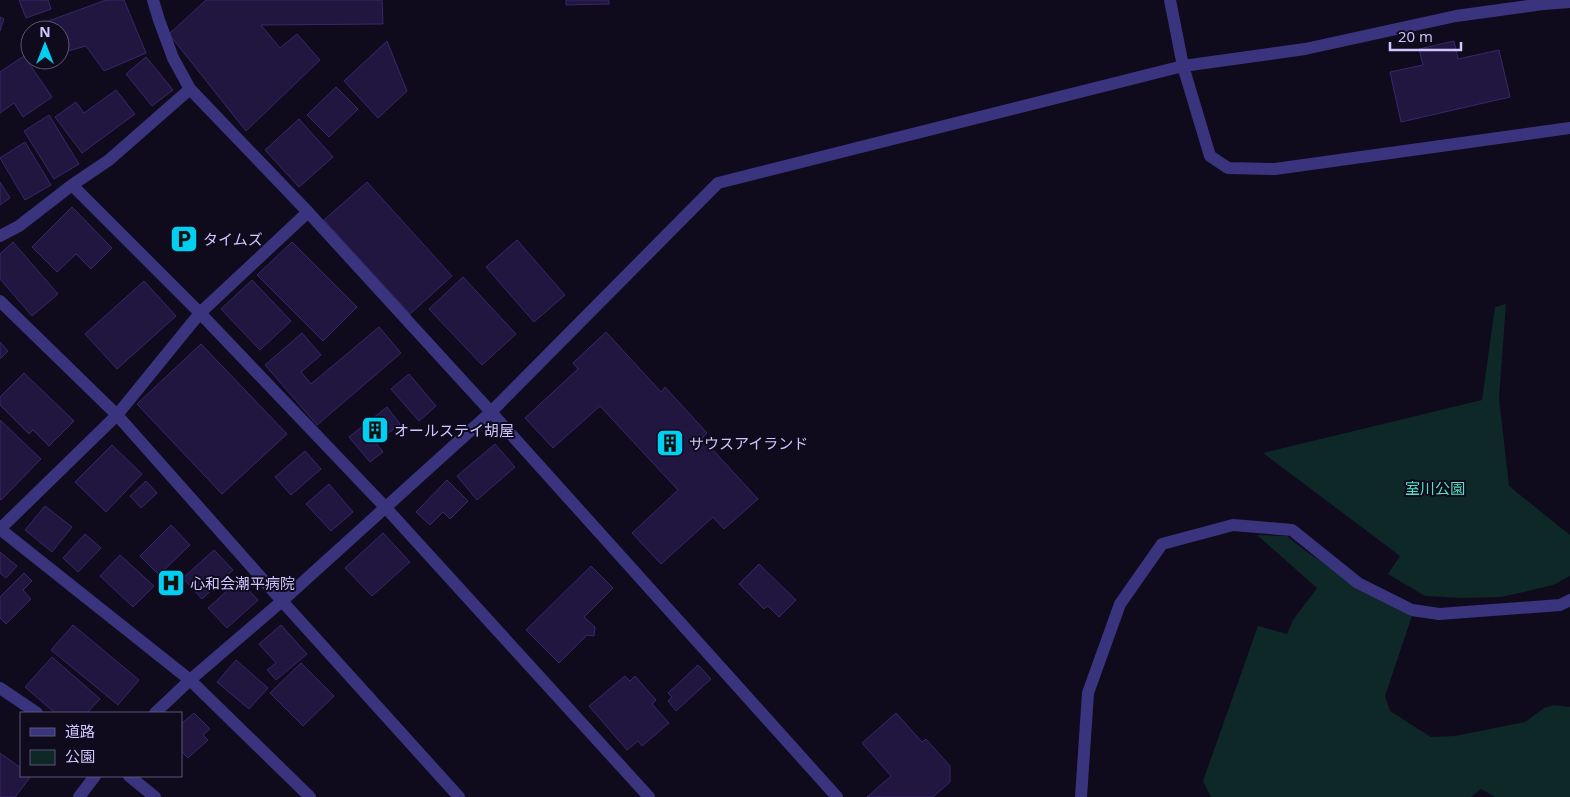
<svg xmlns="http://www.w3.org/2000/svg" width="1570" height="797" font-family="'Open Sans','Noto Sans JP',sans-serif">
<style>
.green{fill:#0e2727}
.building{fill:#20163f;stroke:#38276c}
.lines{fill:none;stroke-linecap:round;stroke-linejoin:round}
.street{stroke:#3a347e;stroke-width:12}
.labels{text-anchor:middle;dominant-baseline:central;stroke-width:4;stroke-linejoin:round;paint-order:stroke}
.poi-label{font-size:15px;fill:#d0c7ff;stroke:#0f0b1d;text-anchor:start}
.park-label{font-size:15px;fill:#50e2c4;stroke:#0f0b1d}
</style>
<rect width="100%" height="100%" fill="#0f0b1d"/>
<path class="green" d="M1506 304 1499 398 1509 486 1570 535V576L1553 585 1524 592 1501 597 1462 598 1425 596 1388 574 1400 556 1263 453 1482 400 1495 307Z
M1257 535 1287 536 1303 549 1369 594 1412 616 1385 696 1390 711 1431 737 1455 736 1525 722 1544 708 1554 705 1570 707V797H1495L1481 789 1471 797H1211L1203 781 1258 626 1287 634 1293 620 1317 588Z"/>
<path class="building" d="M19 0H48L51 9 26 18Z
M106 0H124L146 53 104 71 86 46 60 53V30H33L32 27Z
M206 0H382L383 24 261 25 280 48 297 34 320 60 246 131 169 34Z
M566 0H609V4L566 5Z
M0 17 4 19 0 31Z
M387 41 407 91 378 118 344 81Z
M1454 41 1458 59 1499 50 1510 97 1401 122 1390 72 1423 65 1419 49Z
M24 56 52 97 23 117 14 103 0 113V72Z
M146 57 173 90 152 106 126 74Z
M336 87 358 109 329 137 307 115Z
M116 90 135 114 82 153 55 117 76 102 84 113Z
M49 115 79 164 54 179 24 131Z
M299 119 333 157 299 187 265 150Z
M25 142 51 185 25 200 0 158Z
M0 182 10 198 0 205Z
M367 182 452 276 410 314 324 220Z
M72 207 112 248 91 269 76 254 57 272 32 247Z
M517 240 565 295 534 322 486 267Z
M13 242 58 294 32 316 0 279V254Z
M292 242 357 307 323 341 257 275Z
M463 277 516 334 482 365 429 309Z
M252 280 291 321 260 350 221 309Z
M144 281 176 316 117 369 85 334Z
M379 327 401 353 317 425 265 365 302 333 321 355 301 372 311 384Z
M606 332 661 392 665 387 707 433 702 438 758 499 724 529 713 517 661 564 632 533 678 490 600 406 553 448 525 418 578 369 573 363Z
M0 342 8 351 0 359Z
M201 344 287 434 222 494 137 404Z
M24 373 74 421 49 446 33 430 29 434 0 405V397Z
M409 374 436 406 419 421 391 389Z
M387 407 400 424 376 443 383 452 370 462 349 437Z
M0 420 41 459 1 500 0 499Z
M495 444 515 467 477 500 457 476Z
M112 445 142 474 106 512 75 482Z
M305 451 321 469 291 495 275 477Z
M447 480 468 501 450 519 443 512 430 525 416 512Z
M146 481 157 493 141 508 130 496Z
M329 484 353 512 331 531 306 504Z
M45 506 72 527 52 552 25 530Z
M171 525 190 545 159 575 140 556Z
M383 533 410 562 372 596 345 568Z
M85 534 101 548 78 572 63 558Z
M214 550 233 570 202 599 183 578Z
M0 552 17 566 6 578 0 573Z
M120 555 154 586 133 607 100 576Z
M759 564 796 600 779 617 768 606 764 609 739 584Z
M591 566 613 588 584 617 595 627 594 636 587 635 559 663 526 630Z
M24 573 32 581 23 590 31 599 6 624 0 618V597Z
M239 580 258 600 227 628 208 608Z
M73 625 139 680 118 705 51 650Z
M281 625 307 654 276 680 267 670 276 663 259 644Z
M52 657 100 699 87 713H55L25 687Z
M236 660 268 688 249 709 217 682Z
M301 663 334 696 303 726 270 693Z
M698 665 711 679 676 711 668 701 672 697 668 693Z
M625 676 630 681 635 676 656 700 652 704 669 723 642 746 638 741 627 750 589 706Z
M194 713 210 729 203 735 208 740 188 758 181 751V724Z
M896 713 922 742 926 739 950 766V782L933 797H867L891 776 862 743Z
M0 753 21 768V776H31L15 797H0Z"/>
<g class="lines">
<path class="street" d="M153 0 159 20 173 58 190 89 308 212 491 412 837 797
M1170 0 1183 66 1210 156 1228 168 1275 169 1570 128
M72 185 200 313 386 508 649 797
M0 236 19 226 72 185 109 160 190 89
M0 301 117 415 282 601 459 797
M0 529 117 415 200 313 308 212
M0 529 190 680 310 797
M0 688 37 713
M155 713 190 680 282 601 491 412 718 183 1183 66 1305 49 1456 16 1543 4 1570 2
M129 776 155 797
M79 797 95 776
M1081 797 1088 693 1120 604 1162 544 1233 525 1292 530 1358 583 1412 610 1439 614 1560 605 1570 600"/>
</g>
<defs>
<g id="parking-square" transform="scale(1.4375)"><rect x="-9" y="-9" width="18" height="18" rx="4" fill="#00cff2" stroke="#0f0b1d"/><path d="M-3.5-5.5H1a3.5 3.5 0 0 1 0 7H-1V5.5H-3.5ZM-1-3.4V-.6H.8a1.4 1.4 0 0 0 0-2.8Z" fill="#111"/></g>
<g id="building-square" transform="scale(1.4375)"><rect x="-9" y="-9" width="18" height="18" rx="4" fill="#00cff2" stroke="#0f0b1d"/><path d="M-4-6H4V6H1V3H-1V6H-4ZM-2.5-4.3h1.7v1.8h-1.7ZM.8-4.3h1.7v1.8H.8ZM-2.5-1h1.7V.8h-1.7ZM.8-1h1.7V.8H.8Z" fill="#111"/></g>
<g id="hospital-square" transform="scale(1.4375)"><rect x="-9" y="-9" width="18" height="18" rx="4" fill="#00cff2" stroke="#0f0b1d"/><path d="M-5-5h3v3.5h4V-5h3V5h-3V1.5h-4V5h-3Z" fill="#111"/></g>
</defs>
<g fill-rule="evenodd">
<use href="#parking-square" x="184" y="239"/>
<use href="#building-square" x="375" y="430"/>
<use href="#building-square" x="670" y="443"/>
<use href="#hospital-square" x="171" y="583"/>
</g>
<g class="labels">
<g class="poi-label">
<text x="203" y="239">タイムズ</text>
<text x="394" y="430">オールステイ胡屋</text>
<text x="689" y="443">サウスアイランド</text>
<text x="190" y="583">心和会潮平病院</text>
</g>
<g class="park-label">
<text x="1435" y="488">室川公園</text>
</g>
</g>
<rect x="20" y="712" width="162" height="65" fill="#0f0b1d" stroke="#5c5677"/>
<rect x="30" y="728" width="25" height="8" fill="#3a347e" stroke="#5c5677"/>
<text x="65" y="737" font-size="15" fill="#d0c7ff">道路</text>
<rect x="30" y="750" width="25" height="15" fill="#0e2727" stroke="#5c5677"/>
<text x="65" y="762" font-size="15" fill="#d0c7ff">公園</text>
<g transform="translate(45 45)"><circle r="24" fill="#0f0b1d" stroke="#5c5677"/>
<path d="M0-4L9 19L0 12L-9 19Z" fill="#00cff2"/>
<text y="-8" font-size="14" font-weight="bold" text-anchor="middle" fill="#d0c7ff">N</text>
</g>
<path d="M1390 42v8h71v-8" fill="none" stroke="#d0c7ff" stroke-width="2.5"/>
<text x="1398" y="42" font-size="15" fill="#d0c7ff" stroke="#0f0b1d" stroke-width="4" paint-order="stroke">20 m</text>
</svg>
